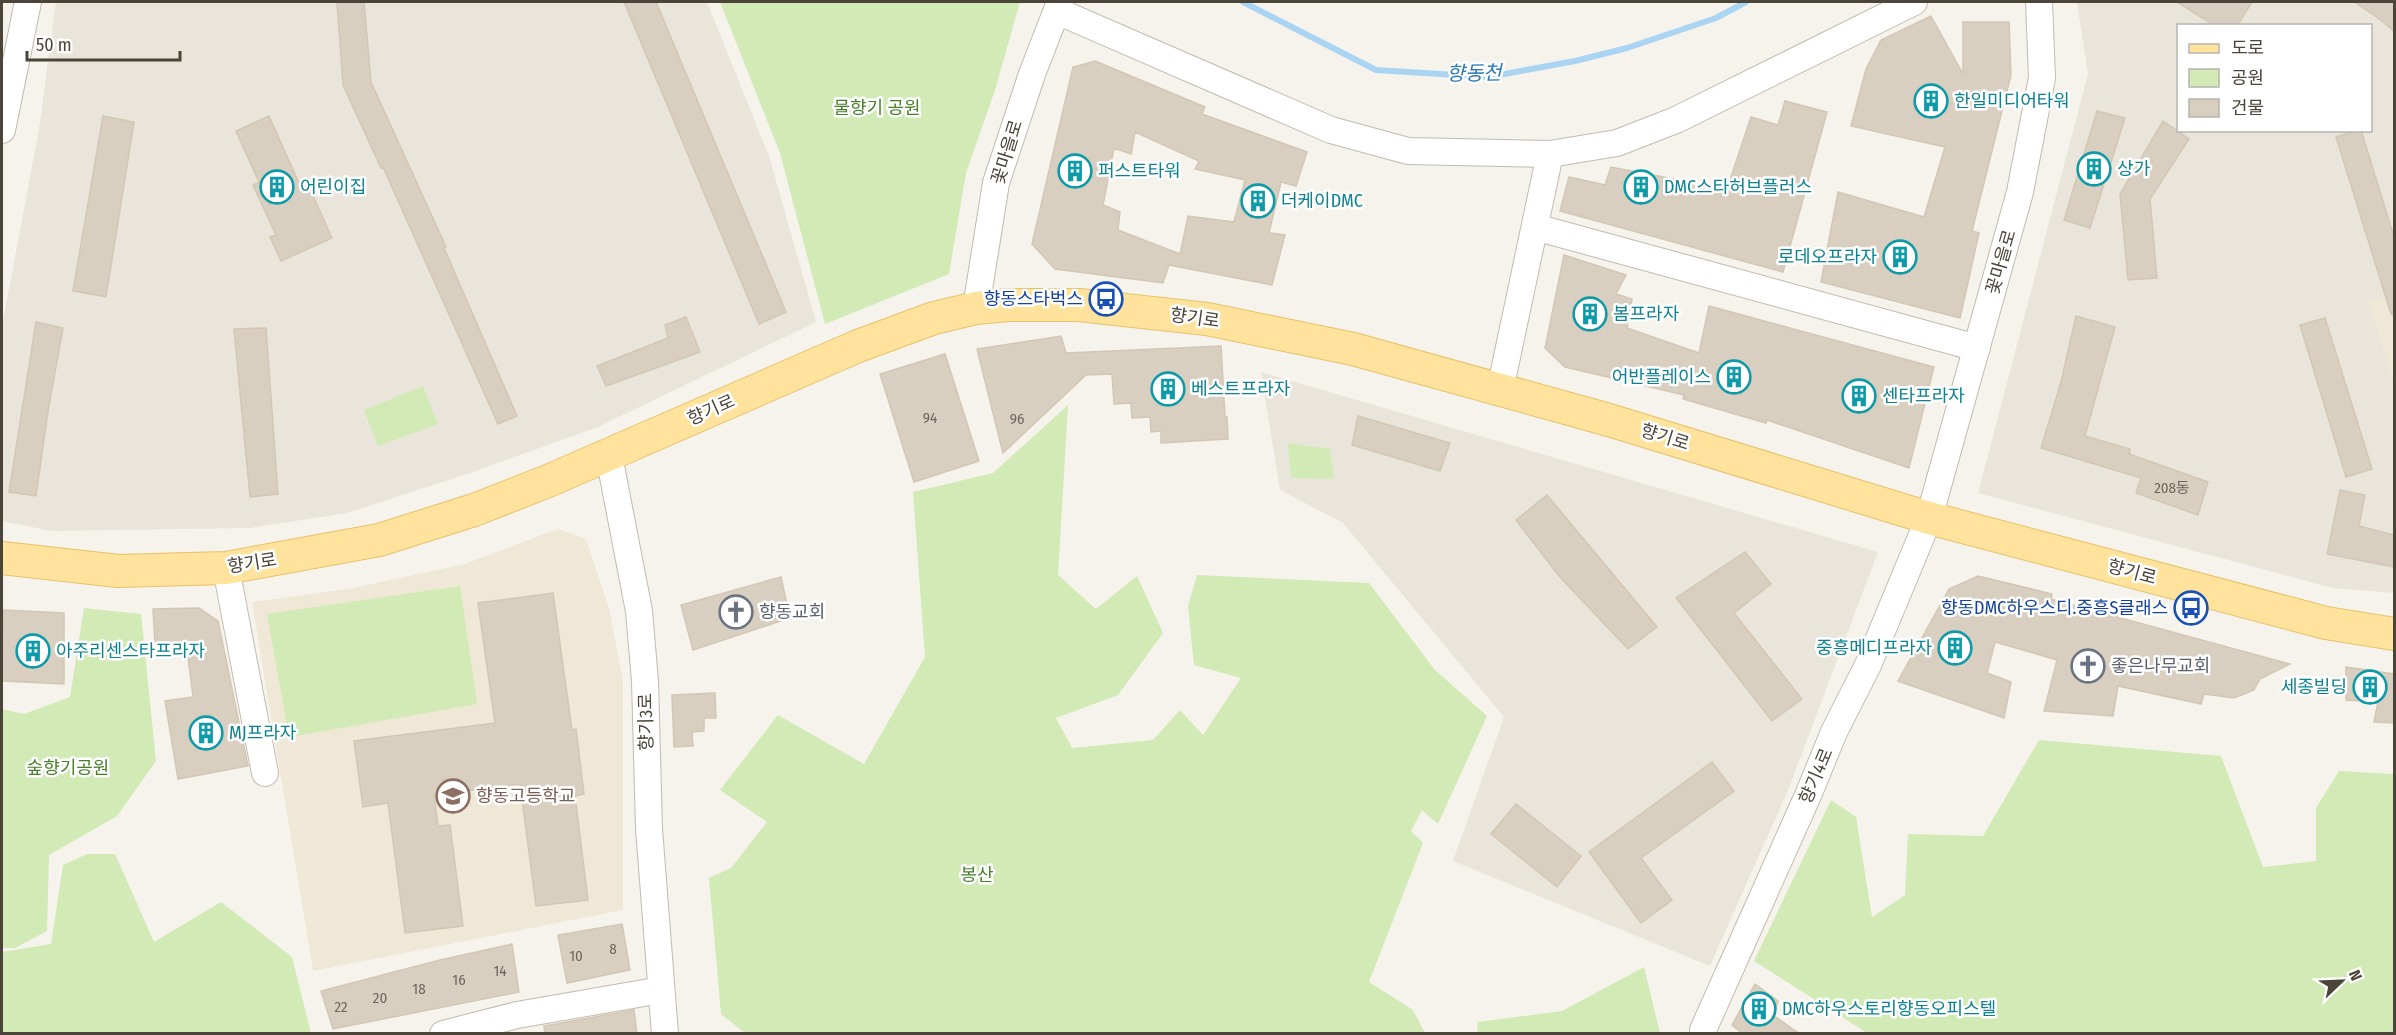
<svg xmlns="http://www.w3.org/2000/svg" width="2396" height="1035" font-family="'Fira Sans Condensed','Noto Sans KR',sans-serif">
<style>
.residential{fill:#eae5da;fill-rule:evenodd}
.education{fill:#efe8d6}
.green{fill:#d2eab5}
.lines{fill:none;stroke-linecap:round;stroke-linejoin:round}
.stream{stroke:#a9d4f2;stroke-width:6}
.building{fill:#d8cfc1;stroke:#d3c7b4;stroke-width:1.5;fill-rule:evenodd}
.minor-casing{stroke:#c2bbae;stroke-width:28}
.major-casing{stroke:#e6c16a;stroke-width:34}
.minor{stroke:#fff;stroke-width:26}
.major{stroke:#ffe39c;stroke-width:32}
.labels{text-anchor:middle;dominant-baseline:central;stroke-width:5;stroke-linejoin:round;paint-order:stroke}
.number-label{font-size:15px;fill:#6e675b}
.culture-label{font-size:18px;fill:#0d838f;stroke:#fff;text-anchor:start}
.park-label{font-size:18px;fill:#4a7f2a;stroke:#fff}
.street-label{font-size:18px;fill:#4b4439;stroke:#fff}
.transit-label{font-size:18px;fill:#164399;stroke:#fff;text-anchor:end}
.worship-label{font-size:18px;fill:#5b616d;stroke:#fff;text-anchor:start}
.education-label{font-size:18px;fill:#785e54;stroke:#fff;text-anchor:start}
.water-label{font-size:20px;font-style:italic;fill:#2e7ab2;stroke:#fff}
</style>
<rect width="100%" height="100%" fill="#f6f3ec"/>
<path class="residential" d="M56 2H707L769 156 816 322 598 427 467 474 347 513 249 528 52 531 2 521V326L39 129Z
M2077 2H2394V293L2369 302 2394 381V593L2333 588 1978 493 2088 74ZM2178 26H2370V130H2178Z
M1261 372 1878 552 1789 788 1710 966 1453 861 1504 717 1343 523 1280 490Z"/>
<path class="education" d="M2394 293V381L2369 302Z
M558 529 586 539 609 608 623 681V910L313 971 252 602 348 589 465 564Z"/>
<path class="green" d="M720 2H1020L995 90 966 173 949 274 825 324 780 153Z
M423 386 438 424 378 446 364 410Z
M1068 405 1058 575 1096 609 1137 576 1163 633 1118 695 1056 718 1072 748 1153 740 1180 710 1203 735 1241 678 1194 665 1188 606 1197 575 1369 583 1435 670 1487 716 1438 824 1422 810 1411 831 1423 843 1369 982 1413 1010 1425 1033 746 1034 721 1014 709 878 731 868 767 822 720 790 778 715 864 764 925 657 913 492 993 473Z
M1288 443 1330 449 1334 479 1291 478Z
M460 586 477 704 289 737 267 614Z
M84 608 141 614 156 761 117 816 49 855 47 931 15 948H2V709L24 714 70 697Z
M2039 740 2221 756 2263 867 2316 861V808L2339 771 2394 774V1033H1867L1754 961 1831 800 1856 817 1872 917 1905 895 1908 834 1983 836Z
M87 854H115L154 942 221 902 292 957 311 1033H2V952L51 944 63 865Z
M1644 967 1660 1033H1477L1478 1022 1562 1011Z"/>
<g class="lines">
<path class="stream" d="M1243 2 1376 70 1488 77 1575 61 1627 48 1716 18 1746 2"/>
</g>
<path class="building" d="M337 2H364L371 82 446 247 444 248 517 416 498 424 383 167 381 168 343 85Z
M624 2H656L786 312 759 324Z
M2177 2H2252L2237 26H2215Z
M2355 2H2394V31L2379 19Z
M1931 16 1963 74V22H2009L2011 75 1972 231 1979 233 1960 318 1821 282 1838 192 1924 217 1945 147 1851 126 1866 69 1881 40Z
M1095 61 1205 107 1202 114 1307 152 1296 186 1281 182 1269 233 1285 235 1272 285 1169 265 1163 283 1055 269 1032 244 1073 67ZM1135 132 1199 161 1195 169 1245 180 1234 222 1188 216 1180 254 1118 230 1120 212 1103 205 1114 148 1131 154Z
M1785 101 1827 112 1783 272 1560 211 1569 177 1605 185 1611 167 1727 189 1751 117 1778 125Z
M2097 111 2125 118 2090 228 2064 220Z
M103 116 134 122 106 297 73 291Z
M269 116 303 192 310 189 332 238 281 261 270 237 276 235 253 185 259 182 236 131Z
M2163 121 2189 139 2150 199 2157 278 2128 280 2120 194Z
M2358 130H2361L2394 237V314H2391L2336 137Z
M1564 255 1626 275 1616 294 1632 299 1627 328 1699 353 1709 306 1934 367 1909 468 1767 420 1766 423 1683 399 1684 395 1565 367 1545 348Z
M2076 316 2115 327 2085 436 2130 449 2129 454 2208 482 2198 515 2136 493 2141 478 2041 448 2061 382Z
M686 317 700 352 606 386 597 366 668 338 665 325Z
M2325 318 2372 469 2346 477 2300 325Z
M36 322 63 328 48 411 36 496 9 492Z
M266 328 278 494 250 497 234 329Z
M1061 336 1066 353 1221 346 1225 417H1227L1228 439 1161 443V431L1151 432 1150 417 1132 418 1131 403 1114 404 1112 374 1086 375 1003 453 977 349Z
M945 354 979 461 914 482 880 374Z
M1358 416 1450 443 1440 471 1352 445Z
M2340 490 2365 495 2359 526 2394 535V567L2327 554Z
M1547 495 1657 627 1628 649 1559 576 1516 520Z
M1745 552 1771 584 1734 613 1802 699 1772 721 1676 598Z
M1978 576 2052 594 2051 599 2290 664 2260 679 2254 690 2234 698 2204 694 2201 704 2118 686 2113 716 2044 711 2057 660 1995 642 1987 673 2011 682 2004 718 1898 681 1949 589Z
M781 577 790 618 693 650 681 605Z
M553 593 572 730 576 729 584 794 575 796 588 900 536 906 520 784 434 795 438 826 450 825 463 926 405 933 388 803 363 807 354 741 495 723 478 603Z
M199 608 218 621 248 766 178 779 165 701 193 697 186 641 155 644 153 609Z
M3 610 64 613V684L2 681Z
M2346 667 2394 674V723L2374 722 2378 702 2346 700Z
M715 693 716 718H704V731L692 732 693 746 674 747 672 695Z
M1712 762 1734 791 1641 858 1672 900 1641 923 1589 852Z
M1516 804 1581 856 1557 887 1491 834Z
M622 924 630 970 567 983 558 935Z
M512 944 519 992 333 1029 321 991 440 960Z
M1755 984 1778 1001 1774 1016 1800 1034H1743L1732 1025Z
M634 1010 637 1034H545L544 1026Z"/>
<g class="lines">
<g class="minor-casing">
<path id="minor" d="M1057 11 1331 130 1408 151 1550 154 1617 143 1676 120 1914 2
M2 130 28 2
M1535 227 1977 348
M976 308 996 183 1032 74 1060 2
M1500 390 1550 154
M609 456 639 611 645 681 649 829 665 1034
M226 568 265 773
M443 1034 517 1015 661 990
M1704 1034 1703 1030 1809 793 1834 732 1868 665 1929 518 2020 192 2042 78 2039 2"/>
</g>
<g class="major-casing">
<path id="major" d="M2 558 118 571 226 568 379 540 474 510 548 481 858 346 934 318 976 308 1008 305H1079L1207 319 1353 349 1609 420 1929 518 2326 623 2394 634"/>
</g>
<use href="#minor" class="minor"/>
<use href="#major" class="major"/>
</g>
<defs>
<g id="building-ring" transform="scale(1.725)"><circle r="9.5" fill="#fff" stroke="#0f9aa8" stroke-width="1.5"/><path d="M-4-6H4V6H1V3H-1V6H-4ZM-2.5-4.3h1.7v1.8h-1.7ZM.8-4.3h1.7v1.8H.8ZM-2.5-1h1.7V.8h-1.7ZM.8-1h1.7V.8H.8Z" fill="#0f9aa8"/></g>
<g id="bus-ring" transform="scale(1.725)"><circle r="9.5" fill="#fff" stroke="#1a4fb4" stroke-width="1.5"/><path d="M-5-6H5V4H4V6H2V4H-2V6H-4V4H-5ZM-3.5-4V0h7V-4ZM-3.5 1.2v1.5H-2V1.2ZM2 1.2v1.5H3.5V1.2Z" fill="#1a4fb4"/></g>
<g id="church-ring" transform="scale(1.725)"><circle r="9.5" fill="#fff" stroke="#6b7280" stroke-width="1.5"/><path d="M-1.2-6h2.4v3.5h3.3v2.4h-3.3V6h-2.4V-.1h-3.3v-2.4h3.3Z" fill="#6b7280"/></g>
<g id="school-ring" transform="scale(1.725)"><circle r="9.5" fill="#fff" stroke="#8d6e63" stroke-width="1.5"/><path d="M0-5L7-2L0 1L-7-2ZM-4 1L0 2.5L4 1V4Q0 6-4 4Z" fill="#8d6e63"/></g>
</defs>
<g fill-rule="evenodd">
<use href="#building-ring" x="1931" y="101"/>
<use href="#building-ring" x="2094" y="169"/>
<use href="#building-ring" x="1075" y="171"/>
<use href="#building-ring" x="277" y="187"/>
<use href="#building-ring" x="1641" y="187"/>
<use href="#building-ring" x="1258" y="201"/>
<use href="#building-ring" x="1900" y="257"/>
<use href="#bus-ring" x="1106" y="299"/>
<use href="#building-ring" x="1590" y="314"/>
<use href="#building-ring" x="1734" y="377"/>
<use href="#building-ring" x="1168" y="389"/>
<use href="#building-ring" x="1859" y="396"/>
<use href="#bus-ring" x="2191" y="608"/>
<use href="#church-ring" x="736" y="612"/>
<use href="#building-ring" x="1955" y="648"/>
<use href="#building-ring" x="33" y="651"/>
<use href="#church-ring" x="2088" y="666"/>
<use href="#building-ring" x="2370" y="687"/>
<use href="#building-ring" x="206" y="733"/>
<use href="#school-ring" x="453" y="796"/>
<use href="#building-ring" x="1759" y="1009"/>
</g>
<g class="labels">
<g class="number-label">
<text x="930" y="418">94</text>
<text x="1017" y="419">96</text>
<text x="2172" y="488">208동</text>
<text x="613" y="949">8</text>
<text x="576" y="956">10</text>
<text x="500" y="971">14</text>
<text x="459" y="980">16</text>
<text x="419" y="989">18</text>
<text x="380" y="998">20</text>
<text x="341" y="1007">22</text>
</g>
<g class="culture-label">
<text x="1954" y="101">한일미디어타워</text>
<text x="2117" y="169">상가</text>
<text x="1098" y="171">퍼스트타워</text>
<text x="300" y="187">어린이집</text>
<text x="1664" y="187">DMC스타허브플러스</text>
<text x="1281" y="201">더케이DMC</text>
<text x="1877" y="257" text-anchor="end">로데오프라자</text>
<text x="1613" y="314">봄프라자</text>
<text x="1711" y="377" text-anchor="end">어반플레이스</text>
<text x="1191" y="389">베스트프라자</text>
<text x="1882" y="396">센타프라자</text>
<text x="1932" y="648" text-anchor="end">중흥메디프라자</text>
<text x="56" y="651">아주리센스타프라자</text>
<text x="2347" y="687" text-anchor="end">세종빌딩</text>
<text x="229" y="733">MJ프라자</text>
<text x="1782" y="1009">DMC하우스토리향동오피스텔</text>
</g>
<g class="park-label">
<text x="877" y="108">물향기 공원</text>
<text x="68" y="768">숲향기공원</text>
<text x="977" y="875">봉산</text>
</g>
<g class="street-label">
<text transform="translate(1007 152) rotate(-73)">꽃마을로</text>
<text transform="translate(2001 262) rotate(-74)">꽃마을로</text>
<text transform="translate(1195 318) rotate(8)">향기로</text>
<text transform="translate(711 410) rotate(-24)">향기로</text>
<text transform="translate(1665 437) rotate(17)">향기로</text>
<text transform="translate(252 563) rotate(-9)">향기로</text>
<text transform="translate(2132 572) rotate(15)">향기로</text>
<text transform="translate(646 722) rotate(-91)">향기3로</text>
<text transform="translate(1816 776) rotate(-67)">향기4로</text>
</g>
<g class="transit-label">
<text x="1083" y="299">향동스타벅스</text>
<text x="2168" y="608">향동DMC하우스디.중흥S클래스</text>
</g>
<g class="worship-label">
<text x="759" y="612">향동교회</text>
<text x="2111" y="666">좋은나무교회</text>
</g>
<g class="education-label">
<text x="476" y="796">향동고등학교</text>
</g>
<g class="water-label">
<text transform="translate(1474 73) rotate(-1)">향동천</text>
</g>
</g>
<rect width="2396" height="1035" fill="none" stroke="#4b4439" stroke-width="6"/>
<rect x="2177" y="24" width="195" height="108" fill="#ffffff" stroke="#b7b4b0" stroke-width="1.5"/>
<rect x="2189" y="44" width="30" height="9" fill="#ffe39c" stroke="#b7b4b0" stroke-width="1.5"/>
<text x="2231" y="54" font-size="18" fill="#4b4439">도로</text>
<rect x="2189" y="69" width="30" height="18" fill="#d2eab5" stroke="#b7b4b0" stroke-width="1.5"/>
<text x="2231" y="84" font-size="18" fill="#4b4439">공원</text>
<rect x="2189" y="99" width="30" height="18" fill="#d8cfc1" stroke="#b7b4b0" stroke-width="1.5"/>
<text x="2231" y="114" font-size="18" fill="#4b4439">건물</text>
<g transform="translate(2342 981) rotate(67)" stroke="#ffffff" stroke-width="4.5" paint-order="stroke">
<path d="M0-4.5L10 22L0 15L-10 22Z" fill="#4b4439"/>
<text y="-9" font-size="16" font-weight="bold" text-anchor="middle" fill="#4b4439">N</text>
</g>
<path d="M27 51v9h153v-9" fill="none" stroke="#4b4439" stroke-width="3"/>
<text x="36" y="51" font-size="18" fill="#4b4439" stroke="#ffffff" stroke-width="4.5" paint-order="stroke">50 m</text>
</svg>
